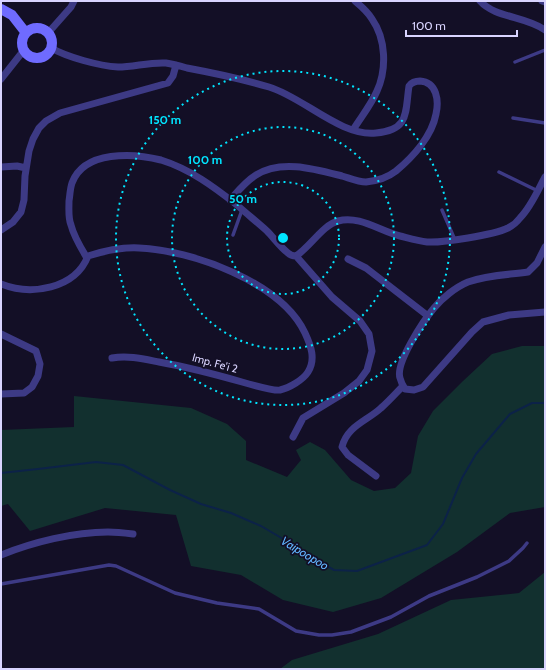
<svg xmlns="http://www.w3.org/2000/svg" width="546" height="670" font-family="Cabin,sans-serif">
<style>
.green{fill:#12302f}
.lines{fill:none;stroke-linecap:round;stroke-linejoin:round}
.stream{stroke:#0c2248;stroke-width:2}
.lane{stroke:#3d3a85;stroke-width:3.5}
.street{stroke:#3d3a85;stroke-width:7}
.secondary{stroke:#6f6bff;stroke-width:10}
.ring{fill:none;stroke:#00e5ff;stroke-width:2;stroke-dasharray:2 4}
.labels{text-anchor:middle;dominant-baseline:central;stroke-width:3.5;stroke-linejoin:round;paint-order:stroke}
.street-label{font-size:11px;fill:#d9d4ff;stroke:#130f26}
.water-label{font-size:12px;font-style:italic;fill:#62b6ff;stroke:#130f26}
.centre{fill:#00e5ff;stroke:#130f26;stroke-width:2}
.ring-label{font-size:12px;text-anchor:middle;font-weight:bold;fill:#00e5ff;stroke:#130f26;stroke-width:3.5;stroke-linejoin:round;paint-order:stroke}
</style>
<rect width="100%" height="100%" fill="#130f26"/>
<path class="green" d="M522 346H545V507L510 513 457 552 381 598 333 612 283 600 241 575 191 566 176 515 105 508 30 531 8 504 1 506V430L74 427V396L191 408 227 424 246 441V460L287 477 301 460 296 450 310 442 325 450 351 480 374 491 395 488 411 473 418 436 433 411 463 381 492 354Z
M545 572V669H280L292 660 378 634 451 600 519 593Z"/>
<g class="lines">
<path class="stream" d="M1 473 38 469 96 462 123 465 170 490 201 504 231 513 261 526 290 543 314 559 334 570 357 571 427 545 443 524 462 478 476 454 510 414 532 403H545"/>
<path class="lane" d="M515 62 545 50
M513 118 545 123
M499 172 538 191
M442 210 455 240
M233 235 242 210
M1 584 109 565 116 566 175 593 217 603 259 609 296 631 319 635H332L351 632 391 617 429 596 477 577 509 561 523 548 527 543"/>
<path class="street" d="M480 1C495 18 526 16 545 30
M542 1 545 2
M48 33 71 7 74 1
M51 48C67 57 99 66 118 67 134 67 149 62 166 63 173 64 180 66 187 68 214 73 242 79 269 87 303 97 341 137 376 133 410 130 405 112 409 86 412 82 415 81 420 81 437 82 439 101 436 114 432 136 413 157 396 171 387 178 377 181 366 182 358 182 349 178 342 176 315 169 281 159 256 175 246 181 237 192 230 200
M1 79 24 50
M353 130C361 117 371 105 377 91 387 69 386 39 372 19 368 12 361 6 355 1
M1 167 17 166 26 168
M1 230 13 222 21 212 24 200 25 176 29 151 33 139 39 128 46 121 60 113 168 83 173 76 176 65
M545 247 537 263 528 272C507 275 488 275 468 282 456 287 442 298 434 308 424 320 395 363 400 378 401 382 403 386 405 389L414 390 423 387 472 332 483 322 509 315 545 312
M296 256C310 247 323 225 338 221 359 215 380 231 400 236 408 238 418 241 427 242 443 243 493 235 508 228 512 226 517 222 520 218 531 207 538 190 545 177
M87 258C81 248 74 237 71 225 68 218 69 209 69 201 70 195 70 189 72 183 84 150 134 153 161 160 190 169 214 187 237 205 247 214 257 222 267 231 274 238 280 247 288 253 290 255 293 256 296 256L332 297 360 321 369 334 372 351 367 370 359 381 344 393 303 418 293 437
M348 259 366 268 428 316
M1 284C31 296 75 289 88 256 104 251 121 247 139 248 191 250 281 282 305 333 311 346 316 359 308 372 303 380 289 388 280 390 274 391 249 384 242 382 214 374 187 367 159 362 144 359 128 355 112 358
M1 334 36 351 40 364 38 376 32 387 24 393 1 394
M376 476 348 455 342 447C347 426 367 421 381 408 389 401 396 393 403 386
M1 555C33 542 74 532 108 532 117 532 125 533 133 534"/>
<path class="secondary" d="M1 9 12 15 26 33
M22 43a15 15 0 1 1 30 0a15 15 0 1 1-30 0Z"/>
</g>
<g class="ring">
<circle cx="283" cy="238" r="56"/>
<circle cx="283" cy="238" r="111"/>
<circle cx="283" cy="238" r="167"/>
</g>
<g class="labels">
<g class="street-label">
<text transform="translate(215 363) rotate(15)">Imp. Fe'i 2</text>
</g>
<g class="water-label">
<text transform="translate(305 553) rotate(31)">Vaipoopoo</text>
</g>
</g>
<circle cx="283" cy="238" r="6" class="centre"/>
<g class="ring-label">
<text x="165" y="124">150 m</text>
<text x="205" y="164">100 m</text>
<text x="243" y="203">50 m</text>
</g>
<rect width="546" height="670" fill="none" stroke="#d9d4ff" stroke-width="4"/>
<path d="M406 30v6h111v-6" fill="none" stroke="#d9d4ff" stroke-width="2"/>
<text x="412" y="30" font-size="12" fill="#d9d4ff" stroke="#130f26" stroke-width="3" paint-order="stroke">100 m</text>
</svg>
